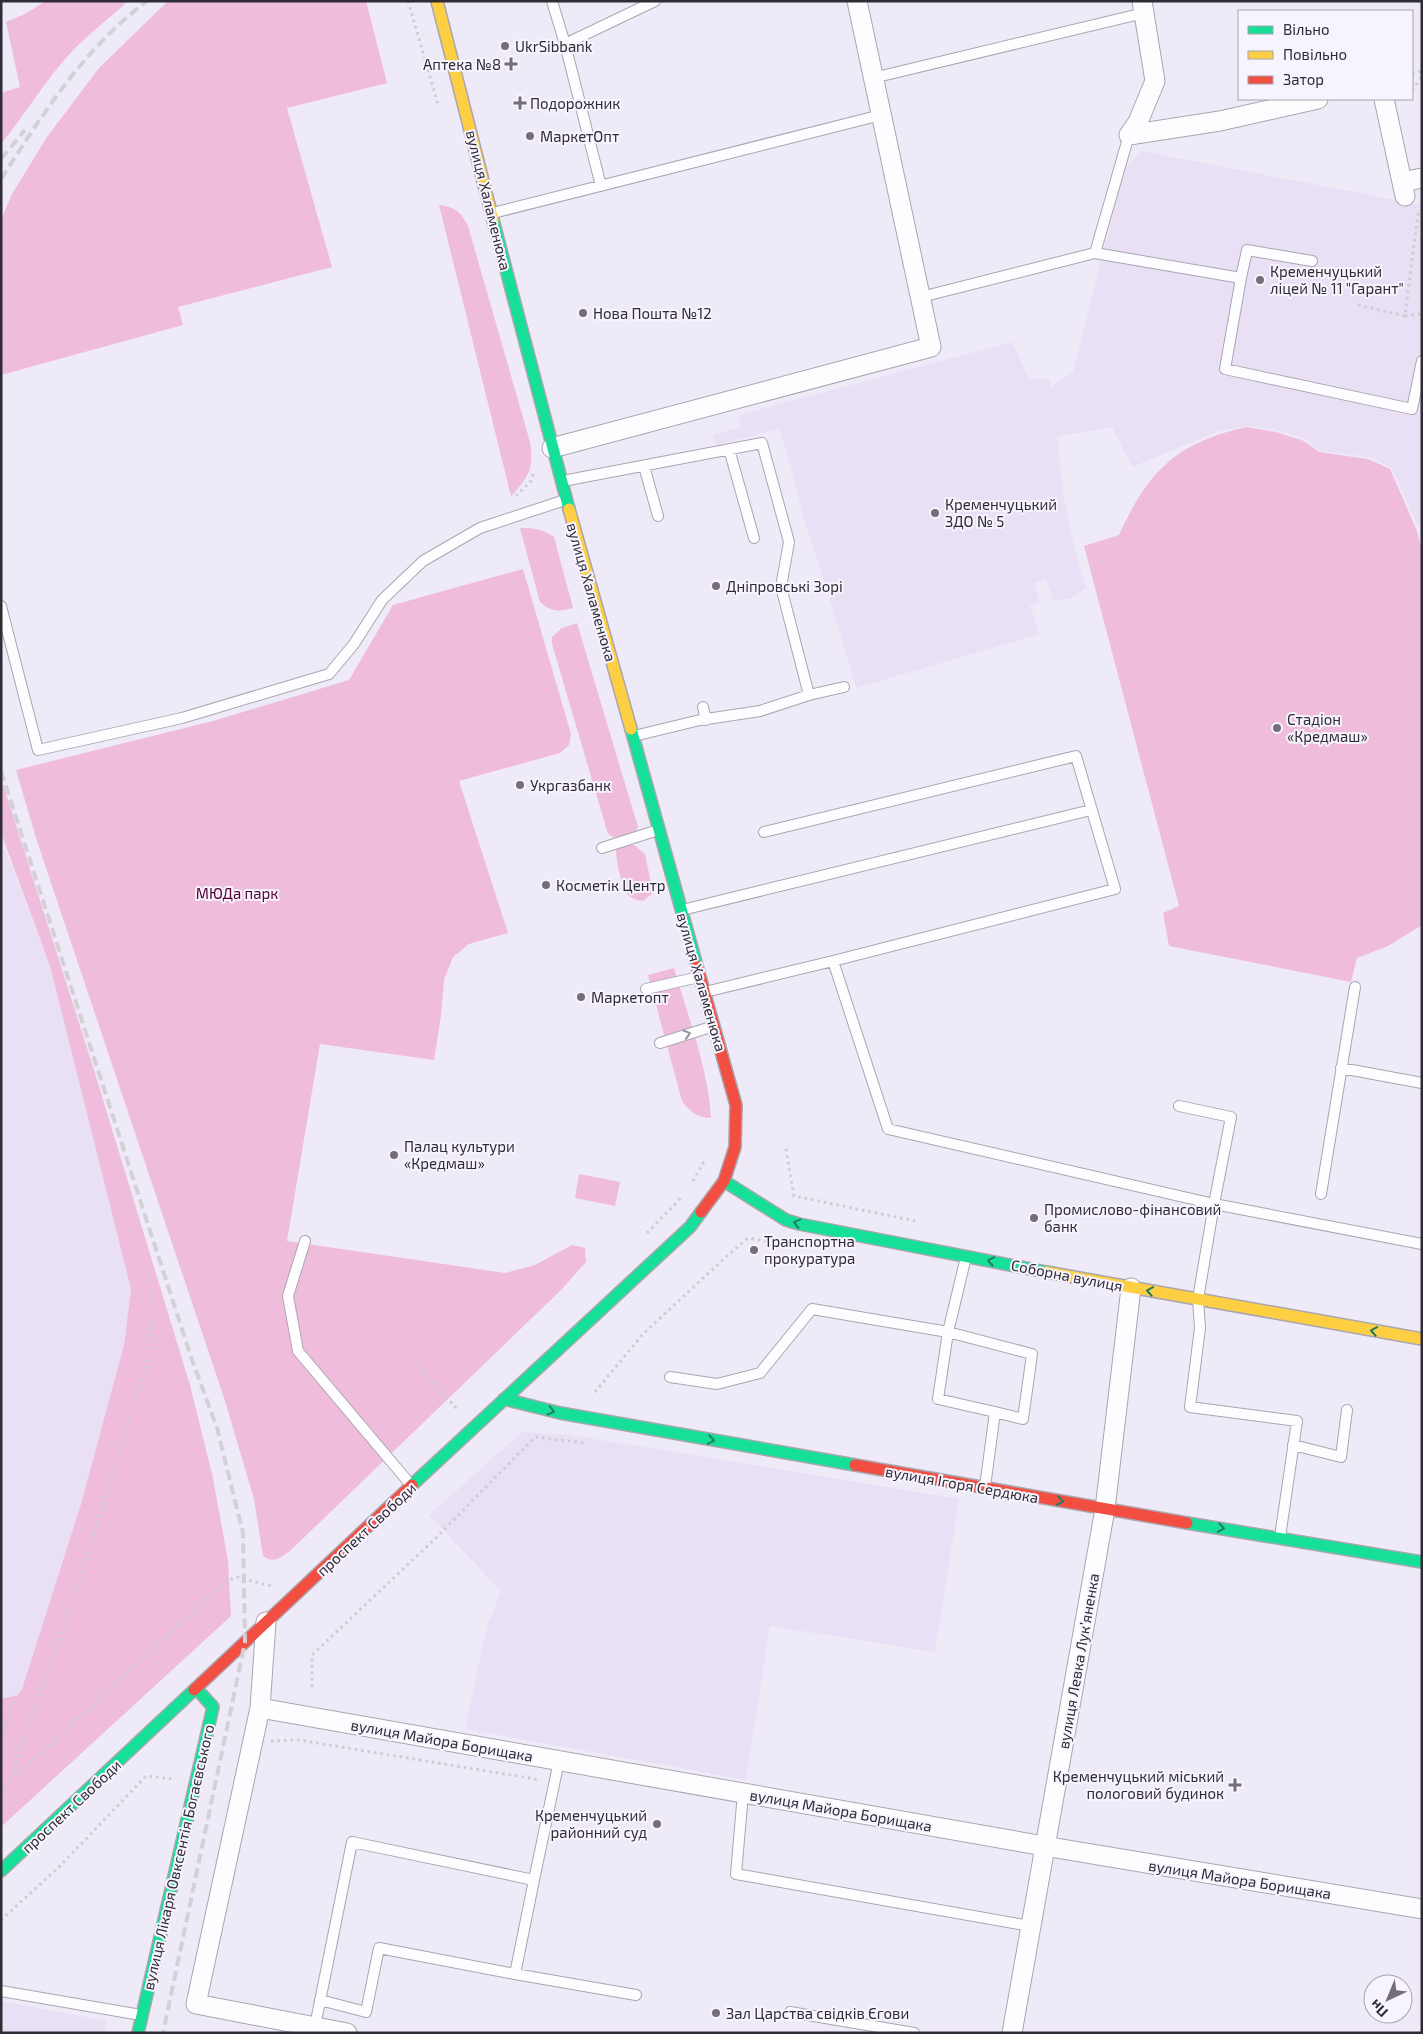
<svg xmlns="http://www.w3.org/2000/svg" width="1423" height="2034" font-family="'Exo 2',sans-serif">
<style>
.built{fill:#e9e0f6}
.green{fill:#f0bcdc}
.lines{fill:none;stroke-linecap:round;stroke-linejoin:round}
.lane-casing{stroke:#aaa6b0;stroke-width:12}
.street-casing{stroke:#aaa6b0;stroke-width:21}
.fast-casing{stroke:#aaa6b0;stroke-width:14}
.slow-casing{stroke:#aaa6b0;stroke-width:14}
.jam-casing{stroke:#aaa6b0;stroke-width:14}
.path{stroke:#ceccd2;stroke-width:3;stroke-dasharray:2.5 4;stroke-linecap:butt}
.lane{stroke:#fdfcfe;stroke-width:10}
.street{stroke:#fdfcfe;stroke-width:19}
.fast{stroke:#16e098;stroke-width:11}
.slow{stroke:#ffcf43;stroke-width:11}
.jam{stroke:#f24e42;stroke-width:11}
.rail{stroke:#d3d1d5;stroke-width:4;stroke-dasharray:10 5;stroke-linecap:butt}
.oneway{stroke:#96949a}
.oneway2{stroke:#247d62}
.poi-dot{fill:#736e79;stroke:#f8f4fe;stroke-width:2}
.labels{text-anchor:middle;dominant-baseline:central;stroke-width:4;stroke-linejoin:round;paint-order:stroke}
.poi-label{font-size:15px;fill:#302c35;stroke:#f8f4fe;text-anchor:start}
.street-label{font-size:15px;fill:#302c35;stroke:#f8f4fe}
.park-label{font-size:15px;fill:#530138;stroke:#f8f4fe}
</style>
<rect width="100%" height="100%" fill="#efeaf7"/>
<path class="built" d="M1141 151 1422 205V524L1418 527 1392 468 1369 457 1320 451 1306 439 1277 430 1246 426 1219 431 1132 467 1112 427 1057 437 1064 499 1073 541 1086 588 1071 598 1053 601 1046 579 1034 583 1040 602 1030 605 1040 634 856 688 827 590 806 527 780 429 716 445 713 434 741 428 739 415 1012 342 1029 379H1049L1051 387 1073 372 1124 170Z
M1 838 50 966 131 1289 124 1345 81 1504 22 1689 18 1695 1 1699Z
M522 1432 570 1435 959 1499 935 1652 770 1626 746 1780 465 1729 487 1627 501 1591 429 1515Z
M1 2001 107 2021 104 2033H1Z"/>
<path class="green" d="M46 1H128C108 20 84 37 66 58 42 85 24 116 1 144V93L20 87 6 22 25 14Z
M168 1H366L387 83 287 108 332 267 178 307 183 325 1 375V220L12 194 47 137 99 68Z
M439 205C454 206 462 213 468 226L530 442C534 468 529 477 511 496Z
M1246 427 1276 432 1304 441 1319 452 1368 459 1390 469 1417 531 1422 551V925L1388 946 1357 958 1351 982 1169 946 1163 913 1179 906 1084 546 1119 535C1149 470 1175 444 1246 427Z
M520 528C534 528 543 529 554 537L573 608C559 612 551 612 540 602Z
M523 569 571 734 569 745 560 753 459 781 508 933 469 944 453 957 444 980 441 1016 434 1060 320 1044 287 1241 505 1273 535 1265 572 1245 585 1248 586 1262 560 1291 291 1550C280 1558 275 1564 263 1556L254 1499 225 1401 37 841 16 770 213 721 349 680 393 605Z
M577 623 638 827 632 836C622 838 616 840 608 834L552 644V637L562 628Z
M1 778 94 1070 190 1385 213 1478 228 1561 231 1616 1 1827V1699L18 1695 22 1689 81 1504 124 1345 131 1289 50 966 1 833Z
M623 845H634L645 854 653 893 643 901C637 900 632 899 628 895 622 888 615 857 616 848Z
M674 968C688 1017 708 1067 711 1118 697 1117 691 1113 682 1101L648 975Z
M579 1174 620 1182 615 1206 575 1198Z"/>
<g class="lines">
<g class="lane-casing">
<path id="lane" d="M552 1 565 44
M873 78 1144 13
M601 186 565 44 655 1
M493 213 881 115
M1095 253 1241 278 1225 369 1412 409 1422 361
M1241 278 1247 250 1312 261
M921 297 1095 253 1129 135
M729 449 754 538
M644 466 658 516
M563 481 762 443 789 542 781 587 809 695
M1 606 38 750 182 718 329 674 354 644 382 600 423 561 480 528 565 500
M703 707 706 720
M634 736 700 720 760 711 809 695 844 687
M764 832 1076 756 1115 889 833 961 888 1129 1214 1204 1198 1299 1200 1328 1190 1407 1297 1421 1280 1537
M602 848 658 830
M682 910 1091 810
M646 989 699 977
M705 992 833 961
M660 1043 714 1026
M1341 1068 1422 1083
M1179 1106 1231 1117 1214 1204 1422 1244
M1321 1194 1355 987
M305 1241 288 1296 298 1351 411 1485
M670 1377 717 1384 760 1373 812 1309 948 1332 966 1257
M1293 1445 1341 1457 1347 1410
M985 1487 995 1412 1023 1419 1032 1354 948 1332 938 1399 995 1412
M743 1793 736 1874 1030 1926
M534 1880 559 1761
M515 1974 636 1995
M1 1991 141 2015
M790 2012 914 2033
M315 2026 352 1842 534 1880 515 1974 379 1948 366 2012 320 2000"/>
</g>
<g class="street-casing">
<path id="street" d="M1142 1 1155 81 1138 122 1129 135 1220 121 1318 99
M1384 99 1405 196
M1402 182 1422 178
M552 448 931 347 857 1
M266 1622 260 1708 196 2004 347 2033
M260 1708 1044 1846 1422 1909
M1012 2033 1105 1509 1131 1288"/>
</g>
<g class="fast-casing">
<path id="fast" d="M493 220 569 509
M631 729 697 966
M724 1181 786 1220 799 1224 1046 1272
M504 1399 560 1413 855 1465
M412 1485 690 1227 701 1212
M1187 1523 1422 1562
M1 1871 194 1690
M138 2033 213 1707 196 1688"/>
</g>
<g class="slow-casing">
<path id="slow" d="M437 1 493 220
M569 509 631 729
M1046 1272 1422 1339"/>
</g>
<g class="jam-casing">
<path id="jam" d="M697 966 736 1105 735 1147 724 1181 701 1212
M855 1465 1187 1523
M194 1690 412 1485"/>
</g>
<path class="path" d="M408 1 438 104
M1412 74 1422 71
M1412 90 1422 76
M1358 305 1405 316 1418 214 1416 211
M1405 316 1422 314
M516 496 531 481 534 471
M786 1149 794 1196 915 1221
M693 1181 706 1158
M647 1233 681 1198
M415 1363 458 1410
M595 1392 643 1334 728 1255 748 1238 778 1243
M312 1687V1655L437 1537 535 1437 585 1443
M1 1735 14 1699
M271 1741 299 1740 541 1780
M15 1776V1763L71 1607 149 1357 151 1269
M1 1790 226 1581 237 1577 271 1586
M1 1920 60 1866 146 1776 174 1779"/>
<use href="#lane" class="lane"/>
<use href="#street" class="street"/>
<use href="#fast" class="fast"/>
<use href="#slow" class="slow"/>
<use href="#jam" class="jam"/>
<path class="rail" d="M1 159 25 130
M1 179C43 114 84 48 147 1
M1 771 191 1357 217 1428 243 1533 245 1642 163 2033"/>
</g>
<defs><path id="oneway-chevron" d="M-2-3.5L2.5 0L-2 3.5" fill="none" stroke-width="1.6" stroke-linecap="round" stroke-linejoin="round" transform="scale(1.25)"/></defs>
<use class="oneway" href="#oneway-chevron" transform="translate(687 1034) rotate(-17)"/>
<g class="oneway2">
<use href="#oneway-chevron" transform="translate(797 1223) rotate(-165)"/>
<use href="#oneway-chevron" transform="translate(991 1261) rotate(-169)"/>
<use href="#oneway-chevron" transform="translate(1150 1291) rotate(-170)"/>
<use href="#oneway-chevron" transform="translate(1374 1331) rotate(-170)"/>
<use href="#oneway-chevron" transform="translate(551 1411) rotate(14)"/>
<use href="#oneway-chevron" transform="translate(711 1440) rotate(10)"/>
<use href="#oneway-chevron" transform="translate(1060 1501) rotate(10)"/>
<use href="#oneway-chevron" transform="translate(1221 1528) rotate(9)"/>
</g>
<g class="poi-dot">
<circle cx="505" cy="46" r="5"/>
<path d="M508.5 56.5h5v5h5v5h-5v5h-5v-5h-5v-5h5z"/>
<path d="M517.5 95.5h5v5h5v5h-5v5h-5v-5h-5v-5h5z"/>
<circle cx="530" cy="136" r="5"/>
<circle cx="1260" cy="280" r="5"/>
<circle cx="583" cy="313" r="5"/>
<circle cx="935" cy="513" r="5"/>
<circle cx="716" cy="586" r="5"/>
<circle cx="1277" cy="728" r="5"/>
<circle cx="520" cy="785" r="5"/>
<circle cx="546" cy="885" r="5"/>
<circle cx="581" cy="997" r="5"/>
<circle cx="394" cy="1155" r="5"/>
<circle cx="1034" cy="1218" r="5"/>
<circle cx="754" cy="1250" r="5"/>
<path d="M1232.5 1777.5h5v5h5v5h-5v5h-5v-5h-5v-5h5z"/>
<circle cx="657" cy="1824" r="5"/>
<circle cx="716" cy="2013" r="5"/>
</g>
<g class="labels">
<g class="poi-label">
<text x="515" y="46">UkrSibbank</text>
<text x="501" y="64" text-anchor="end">Аптека №8</text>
<text x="530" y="103">Подорожник</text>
<text x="540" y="136">МаркетОпт</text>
<text x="1270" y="271">Кременчуцький<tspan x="1270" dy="17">ліцей № 11 "Гарант"</tspan></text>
<text x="593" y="313">Нова Пошта №12</text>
<text x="945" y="504">Кременчуцький<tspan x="945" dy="17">ЗДО № 5</tspan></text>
<text x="726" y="586">Дніпровські Зорі</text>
<text x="1287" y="719">Стадіон<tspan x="1287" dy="17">«Кредмаш»</tspan></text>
<text x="530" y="785">Укргазбанк</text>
<text x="556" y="885">Косметік Центр</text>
<text x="591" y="997">Маркетопт</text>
<text x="404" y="1146">Палац культури<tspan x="404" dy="17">«Кредмаш»</tspan></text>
<text x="1044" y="1209">Промислово-фінансовий<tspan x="1044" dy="17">банк</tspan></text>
<text x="764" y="1241">Транспортна<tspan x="764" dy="17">прокуратура</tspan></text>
<text x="1224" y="1776" text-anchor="end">Кременчуцький міський<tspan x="1224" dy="17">пологовий будинок</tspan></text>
<text x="647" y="1815" text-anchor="end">Кременчуцький<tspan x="647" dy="17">районний суд</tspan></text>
<text x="726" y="2013">Зал Царства свідків Єгови</text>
</g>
<g class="street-label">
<text transform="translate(489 200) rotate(76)">вулиця Халаменюка</text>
<text transform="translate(592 592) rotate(74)">вулиця Халаменюка</text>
<text transform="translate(702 982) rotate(74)">вулиця Халаменюка</text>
<text transform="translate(1067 1275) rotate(11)">Соборна вулиця</text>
<text transform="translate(962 1484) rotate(10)">вулиця Ігоря Сердюка</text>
<text transform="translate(366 1529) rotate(-43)">проспект Свободи</text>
<text transform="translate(1078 1661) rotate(-80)">вулиця Левка Лукʼяненка</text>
<text transform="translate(442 1740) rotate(10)">вулиця Майора Борищака</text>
<text transform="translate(71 1806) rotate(-43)">проспект Свободи</text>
<text transform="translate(841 1810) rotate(10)">вулиця Майора Борищака</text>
<text transform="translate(178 1857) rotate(-77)">вулиця Лікаря Овксентія Богаєвського</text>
<text transform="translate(1240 1879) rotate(9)">вулиця Майора Борищака</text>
</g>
<g class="park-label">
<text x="237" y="893">МЮДа парк</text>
</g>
</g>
<rect width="1423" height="2034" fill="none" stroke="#302c35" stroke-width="5"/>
<rect x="1238" y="10" width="175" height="90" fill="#f8f4fe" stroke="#a8a4ae"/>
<rect x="1248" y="26" width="25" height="8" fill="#16e098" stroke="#a8a4ae"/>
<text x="1283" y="35" font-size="15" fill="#302c35">Вільно</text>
<rect x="1248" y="51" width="25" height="8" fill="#ffcf43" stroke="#a8a4ae"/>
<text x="1283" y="60" font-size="15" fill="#302c35">Повільно</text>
<rect x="1248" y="76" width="25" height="8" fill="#f24e42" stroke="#a8a4ae"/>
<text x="1283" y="85" font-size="15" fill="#302c35">Затор</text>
<g transform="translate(1388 1999) rotate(224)"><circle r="24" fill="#f8f4fe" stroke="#a8a4ae"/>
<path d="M0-4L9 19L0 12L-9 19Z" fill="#736e79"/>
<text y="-8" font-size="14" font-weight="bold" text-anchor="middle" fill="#302c35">Пн</text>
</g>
</svg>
